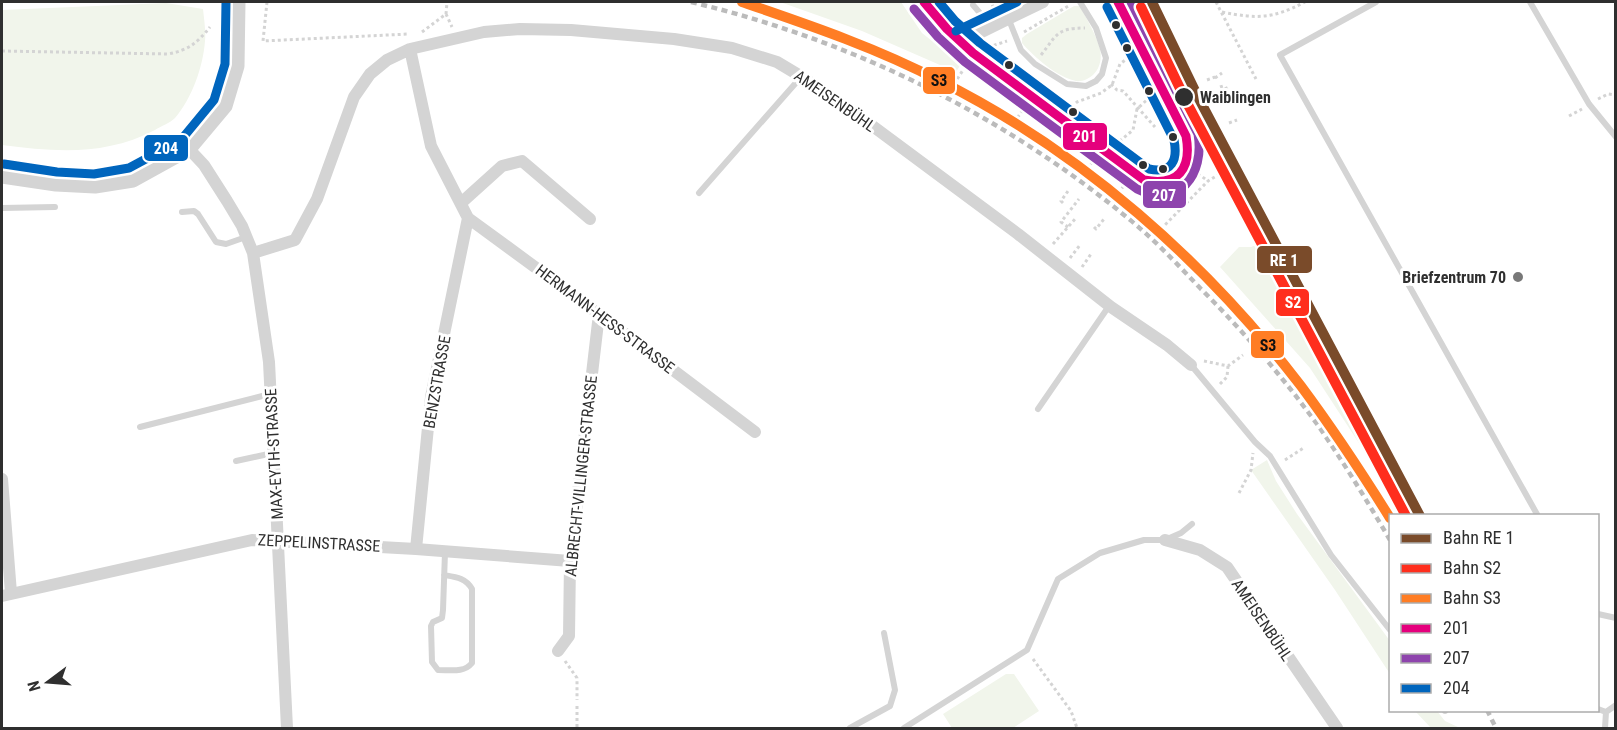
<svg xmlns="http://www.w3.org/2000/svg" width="1617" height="730" font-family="'Roboto Condensed',sans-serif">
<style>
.green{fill:#f1f5eb}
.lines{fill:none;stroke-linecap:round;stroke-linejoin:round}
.path{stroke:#d4d4d4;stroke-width:3;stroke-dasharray:3 3;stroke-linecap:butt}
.service{stroke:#d4d4d4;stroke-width:6}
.minor{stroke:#d4d4d4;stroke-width:12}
.tertiary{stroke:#d4d4d4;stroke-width:15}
.rail{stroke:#bbb;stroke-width:4.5;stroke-dasharray:6 4.5;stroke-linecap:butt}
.bus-1-casing{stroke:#fff;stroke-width:14}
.bus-2-casing{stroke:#fff;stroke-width:14}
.bus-3-casing{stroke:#fff;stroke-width:14}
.bus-1{stroke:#e5007d;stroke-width:9}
.bus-2{stroke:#8e44ad;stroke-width:9}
.bus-3{stroke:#0065bd;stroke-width:9}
.rail-1-casing{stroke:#fff;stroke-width:15}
.rail-2-casing{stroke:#fff;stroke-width:15}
.rail-3-casing{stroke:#fff;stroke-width:15}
.rail-1{stroke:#7a4b2a;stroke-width:10}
.rail-2{stroke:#ff2e1d;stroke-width:10}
.rail-3{stroke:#ff7d24;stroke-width:10}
.bus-dot{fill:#2f2f2f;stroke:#fff;stroke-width:2}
.poi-dot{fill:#787878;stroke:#fff;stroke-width:2}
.labels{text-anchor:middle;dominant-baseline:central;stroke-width:6;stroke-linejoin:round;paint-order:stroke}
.stop-label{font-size:16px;font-weight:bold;fill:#2f2f2f;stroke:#fff;text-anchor:start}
.street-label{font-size:16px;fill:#2f2f2f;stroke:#fff}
.poi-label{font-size:16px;font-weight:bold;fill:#2f2f2f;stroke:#fff;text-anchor:end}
.line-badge{stroke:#fff;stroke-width:2}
.badge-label{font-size:16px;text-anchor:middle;font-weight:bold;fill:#fff}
.pale-badge-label{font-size:16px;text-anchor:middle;font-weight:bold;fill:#111}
</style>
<rect width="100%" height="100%" fill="#fff"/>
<path class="green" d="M780 2H901L922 33 961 64 956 72 862 31Z
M166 3 203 9C204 19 206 31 205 41 203 67 192 98 175 118 170 123 161 126 155 130 105 156 56 152 2 145V10Z
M1074 6H1080C1087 20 1096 34 1100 49 1102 58 1100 69 1093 75 1088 79 1082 82 1076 81 1057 77 1034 57 1022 43V38L1027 34Z
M1259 244 1373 454 1368 457 1310 368 1220 267 1239 247H1251Z
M1267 460 1276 481 1297 514 1390 641V674L1335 590 1251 470Z
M1006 674H1014L1039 711 1013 728H952L943 714Z
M1415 711H1437L1445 721 1460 728H1431Z"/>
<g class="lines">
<path class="path" d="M267 2 263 41 409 34
M1133 2 1136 4 1141 2
M1216 2 1256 79
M990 11 994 9 991 2
M1222 12C1258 19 1272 19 1305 2
M446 14 452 27
M422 32 446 14 447 2
M1024 32 1070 5
M987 44 1003 61
M2 51 168 54C189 50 197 43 210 27
M984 52 989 47 1007 41
M1041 55C1057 35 1056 28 1085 28
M1215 78 1222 73
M1207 80 1215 77
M954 84 967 64 1021 107 1022 111 1016 120
M1111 84 1117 90 1123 91 1155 127
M1220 87 1223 86
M1150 89V97L1159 107
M1214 94 1229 87
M1187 99 1193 95
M1598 99 1608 94 1616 95
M1067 111 1077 102 1101 93 1112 85 1120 64 1133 54
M1569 116 1582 109
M1229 123 1237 120
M1204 134 1212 131
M1115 145 1133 130 1137 109 1150 97
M1087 169 1096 158
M1193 170 1208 181
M1160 172 1177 157
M1118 193 1127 182
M1063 203 1061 201 1068 191
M1068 227 1061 222 1079 199
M1094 227 1096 229 1104 219
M1161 229 1208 181 1231 167
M1053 244 1076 218
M1070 258 1080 245
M1082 267 1091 254
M1204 361 1228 366 1243 355
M1220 384 1227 377 1228 366
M1285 460 1305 447
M1239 493 1251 470 1253 453
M1033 659 1071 711 1077 728
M565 661 577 678V700
M577 706V728"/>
<path class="service" d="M1376 2 1280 55 1538 516
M1530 2 1589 104 1616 137
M973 5 992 27
M1009 20 1021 50 1035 64 1067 84 1086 86 1096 81 1102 74 1106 58 1096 28 1080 2
M962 43 978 58 1062 117 1144 180C1177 191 1194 166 1186 136L1118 2
M699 193 801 77
M2 208 55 207
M182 212 194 211 198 214 216 242 226 244 246 237
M1191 365 1255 442 1270 456 1331 555 1390 630
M1038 409 1109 306
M140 427 270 394
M236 461 273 453
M444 575C456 577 466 578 472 589V663C464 673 451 670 438 670L432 662 431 626 433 622 442 618 443 610 445 552
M1598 614 1616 618
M1598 709 1606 712 1616 705
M1445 710V711
M850 728 890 706 895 690 884 633
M904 728 1027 650 1058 579 1100 553 1144 540H1165L1181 533 1192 524
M1605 728 1606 712"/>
<path class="minor" d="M924 2 935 17 961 42 1043 2
M410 49 431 146 468 218 599 314 755 432
M189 149 204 165 227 201 242 226 253 253 269 362 287 728
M461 203 502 166 522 161 590 219
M253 253 295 240 317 199 354 97 370 74 387 60 410 49 484 32 520 29 571 30 674 39 732 48 777 62 802 77 851 110 1018 234 1111 307 1167 345 1191 365
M2 479 11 593
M1165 540 1200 550 1227 567 1337 728
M416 549 431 397 468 218
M2 596 252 540 416 549 570 561
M558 651 569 636 570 561 599 314"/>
<path class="tertiary" d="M2 176 56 184 95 186 133 180 189 149 225 106 237 66 238 2"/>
<path class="rail" d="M691 2C853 41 1000 113 1129 219 1155 240 1178 265 1201 289 1243 331 1282 376 1317 424 1343 461 1367 501 1390 540
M1487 710 1496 728"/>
<g class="bus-1-casing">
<path id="bus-1" d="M924 2 947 29 973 53 1144 180C1178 187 1192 169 1186 136L1118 2"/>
</g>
<g class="bus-2-casing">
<path id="bus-2" d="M914 9 938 37 965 62 1137 189C1179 210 1205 174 1198 134L1131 2"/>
</g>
<g class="bus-3-casing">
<path id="bus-3" d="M939 2 955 21 980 43 1149 169C1172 174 1178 160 1174 140L1107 7
M956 31 1017 2
M4 164 57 172 94 174 129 168 181 140 214 100 225 64 226 2"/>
</g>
<use href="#bus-1" class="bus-1"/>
<use href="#bus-2" class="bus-2"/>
<use href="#bus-3" class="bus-3"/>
<g class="rail-1-casing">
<path id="rail-1" d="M1152 2 1198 97 1420 516"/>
</g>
<g class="rail-2-casing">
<path id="rail-2" d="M1141 7 1187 103 1406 516"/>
</g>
<g class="rail-3-casing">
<path id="rail-3" d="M742 2C809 25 877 48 940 81 1082 152 1205 261 1301 386 1333 429 1362 473 1390 518"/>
</g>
<use href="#rail-1" class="rail-1"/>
<use href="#rail-2" class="rail-2"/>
<use href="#rail-3" class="rail-3"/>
</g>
<g class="bus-dot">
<circle cx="1116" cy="25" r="5"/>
<circle cx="1127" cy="48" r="5"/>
<circle cx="1009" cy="65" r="5"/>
<circle cx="1149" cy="91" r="5"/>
<circle cx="1184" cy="97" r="10"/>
<circle cx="1073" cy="112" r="5"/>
<circle cx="1173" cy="137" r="5"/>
<circle cx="1143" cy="165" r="5"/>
<circle cx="1163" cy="169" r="5"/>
</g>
<circle class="poi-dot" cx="1518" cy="277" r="6"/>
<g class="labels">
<g class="stop-label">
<text x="1200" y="97">Waiblingen</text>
</g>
<g class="street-label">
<text transform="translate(835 101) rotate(35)">AMEISENBÜHL</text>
<text transform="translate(605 319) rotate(37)">HERMANN-HESS-STRASSE</text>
<text transform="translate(437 382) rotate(-80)">BENZSTRASSE</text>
<text transform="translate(274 454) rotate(-93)">MAX-EYTH-STRASSE</text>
<text transform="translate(581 476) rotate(-84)">ALBRECHT-VILLINGER-STRASSE</text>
<text transform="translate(319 543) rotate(3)">ZEPPELINSTRASSE</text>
<text transform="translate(1262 620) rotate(56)">AMEISENBÜHL</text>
</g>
<g class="poi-label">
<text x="1506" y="277">Briefzentrum 70</text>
</g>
</g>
<g class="line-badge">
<rect x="922" y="66" width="34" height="29" rx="6" fill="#ff7d24"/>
<rect x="1062" y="122" width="46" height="29" rx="6" fill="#e5007d"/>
<rect x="143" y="134" width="46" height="28" rx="6" fill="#0065bd"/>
<rect x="1142" y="180" width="45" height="29" rx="6" fill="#8e44ad"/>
<rect x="1256" y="245" width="57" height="29" rx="6" fill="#7a4b2a"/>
<rect x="1275" y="288" width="35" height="29" rx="6" fill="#ff2e1d"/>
<rect x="1250" y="330" width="35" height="29" rx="6" fill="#ff7d24"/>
</g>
<g class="badge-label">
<text x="1085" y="142">201</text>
<text x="166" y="154">204</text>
<text x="1164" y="201">207</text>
<text x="1284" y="266">RE 1</text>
<text x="1293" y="308">S2</text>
</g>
<g class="pale-badge-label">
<text x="939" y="86">S3</text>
<text x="1268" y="351">S3</text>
</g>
<rect width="1617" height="730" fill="none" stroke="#2f2f2f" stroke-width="6"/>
<rect x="1389" y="514" width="210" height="198" fill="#ffffff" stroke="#acacac" stroke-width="1.5"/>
<rect x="1401" y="534" width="30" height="9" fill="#7a4b2a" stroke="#acacac" stroke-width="1.5"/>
<text x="1443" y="544" font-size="18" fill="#2f2f2f">Bahn RE 1</text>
<rect x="1401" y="564" width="30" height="9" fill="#ff2e1d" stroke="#acacac" stroke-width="1.5"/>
<text x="1443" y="574" font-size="18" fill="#2f2f2f">Bahn S2</text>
<rect x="1401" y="594" width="30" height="9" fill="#ff7d24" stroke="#acacac" stroke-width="1.5"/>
<text x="1443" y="604" font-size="18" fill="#2f2f2f">Bahn S3</text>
<rect x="1401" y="624" width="30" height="9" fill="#e5007d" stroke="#acacac" stroke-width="1.5"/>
<text x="1443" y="634" font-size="18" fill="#2f2f2f">201</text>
<rect x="1401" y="654" width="30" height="9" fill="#8e44ad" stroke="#acacac" stroke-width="1.5"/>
<text x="1443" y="664" font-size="18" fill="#2f2f2f">207</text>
<rect x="1401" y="684" width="30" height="9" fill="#0065bd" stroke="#acacac" stroke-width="1.5"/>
<text x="1443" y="694" font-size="18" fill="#2f2f2f">204</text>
<g transform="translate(48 682) rotate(254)" stroke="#ffffff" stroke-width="4.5" paint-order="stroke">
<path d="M0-4.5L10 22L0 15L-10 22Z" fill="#2f2f2f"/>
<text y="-9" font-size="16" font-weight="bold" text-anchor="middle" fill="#2f2f2f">N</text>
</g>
</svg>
